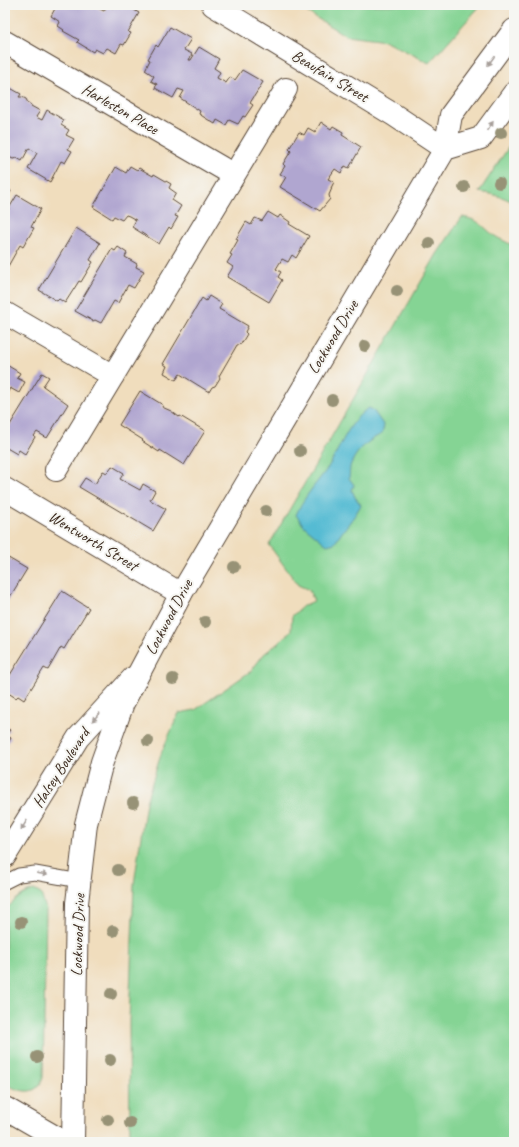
<svg xmlns="http://www.w3.org/2000/svg" width="519" height="1147" font-family="Caveat,sans-serif">
<style>
.green{fill:#85d494;stroke:#607f59}
.water{fill:#55bbd3;stroke:#487278}
.building{fill:#b0a6d0}
.lines{fill:none;stroke-linecap:round;stroke-linejoin:round}
.service-casing{stroke:#564536;stroke-width:15}
.minor-casing{stroke:#564536;stroke-width:24}
.secondary-casing{stroke:#564536;stroke-width:24}
.service{stroke:#fff;stroke-width:13}
.minor{stroke:#fff;stroke-width:22}
.secondary{stroke:#fff;stroke-width:22}
.tree{fill:#979276}
.oneway{fill:#a79f9a}
.labels{text-anchor:middle;dominant-baseline:central;stroke-width:4;stroke-linejoin:round;paint-order:stroke}
.street-label{font-size:16px;fill:#3b2a1e;stroke:#f6f6f2}
</style>
<rect width="100%" height="100%" fill="#f6f6f2"/>
<filter id="ink" filterUnits="userSpaceOnUse"><feTurbulence type="fractalNoise" baseFrequency=".025" numOctaves="2"/><feDisplacementMap in="SourceGraphic" scale="8" xChannelSelector="R" yChannelSelector="G"/><feConvolveMatrix kernelMatrix="1 2 1 2 8 2 1 2 1" color-interpolation-filters="sRGB"/></filter>
<filter id="wash" filterUnits="userSpaceOnUse"><feTurbulence type="fractalNoise" baseFrequency=".012" numOctaves="4" result="noise"/><feDisplacementMap in="SourceGraphic" scale="16" xChannelSelector="R" yChannelSelector="G"/><feGaussianBlur stdDeviation="0.9" result="paint"/><feColorMatrix in="noise" values="0 0 0 0 0 0 0 0 0 0 0 0 0 0 0 0 0 1.4 0 .05"/><feComposite in="paint" operator="in"/></filter>
<g filter="url(#wash)">
<rect width="100%" height="100%" fill="#f0ddbd"/>
<path class="green" d="M309 5H481L429 63 386 41 346 36 307 12Z
M514 139V203C503 196 491 194 479 192Z
M462 217C481 220 481 226 495 236 499 239 505 241 510 244L514 241V1142H130L129 1021 134 884 146 802 162 751 179 713 195 710 251 671 264 654 281 641 291 630 292 616 303 606 314 601 309 590 298 585 269 545 437 254Z
M34 890 41 894 46 909 43 1078C36 1098 19 1091 5 1084V910C14 901 22 893 34 890Z"/>
<path class="water" d="M369 408 373 410 384 426 382 434C370 439 357 450 352 462 349 466 350 473 349 478L354 485 352 490 355 497 361 505C354 519 343 529 335 543L327 545 304 526 296 515C303 498 316 484 327 469 338 452 351 417 369 408Z"/>
<g id="blocks">
<path class="building" d="M57 5H95L94 6 104 11 107 5 113 8 115 5H130L133 7 134 10 139 13 128 32 131 33 124 45 121 44 116 53 107 48 103 53 95 49 93 52 77 42 79 40 63 31 64 30 58 26 60 22 51 16Z
M170 27 191 39 184 50 192 54 189 60H191L199 47 219 59 214 68 220 72 217 78 226 83 230 77 235 80 242 70 263 82 250 103 253 105 245 117 243 116 238 124 229 120 226 125 217 120 215 124 199 114 200 111 180 98 184 91 178 89 173 98 155 88 157 84 151 81 154 76 145 70 150 60 148 59 156 45 158 47Z
M5 85 21 94 19 97H22L26 99 28 103 31 105V106L40 111 36 117 42 120 47 110 64 120 61 125 69 130 66 135 74 139 68 149 72 151 65 163 61 161 50 182 28 169 37 153 29 148 22 161 17 158 13 159 7 156 5 151Z
M321 122 331 129 333 126 343 132 342 135 361 147 349 168 345 166 341 173 335 169 328 179 334 182 331 188H332L329 195 330 199 320 211 280 187 286 177 280 174 285 166 283 164 291 151 289 149 299 132 304 135 308 128 315 132Z
M130 166 137 170 139 168 153 176 154 174 171 184 169 188 176 193 172 200 181 206 175 216 178 217 171 229 169 227 159 244 132 227 136 220 129 216 126 215 122 220 114 216 112 219 93 207 116 167 126 173Z
M5 187 11 191 5 201Z
M17 195 41 209 31 227 34 228 23 247 20 245 7 268 5 267V215Z
M268 212 278 218 280 215 290 222 289 224 309 236 296 258 292 255 288 262 282 259 276 269 281 272 278 277 282 280 269 302 227 277 233 267 227 263 232 255 230 254 238 240 236 239 246 222 251 225 255 218 262 221Z
M76 228 100 243 90 260 93 262 81 282 79 281 65 303 59 299 57 301 39 290Z
M118 247 127 253 125 257 137 264 136 267 144 271 134 288 128 285 118 303 114 301 101 323 95 320 93 321 75 311 112 249 115 251Z
M209 296 222 304 219 309 248 326 245 332 247 334 241 344 237 345 219 376 220 378 215 386 212 387 209 392 180 374 176 380 164 373 167 366 163 364 202 298 206 301Z
M5 364 20 373 17 378 25 382 19 393 10 388 5 397Z
M42 373 49 377 43 386 68 404 47 438 37 432 34 436 35 437 25 454 19 450 17 454 5 447V433Z
M140 391 163 405 162 407 171 411 179 417 180 416 205 431 184 465 160 450 159 452 142 441 143 440 119 425Z
M112 466 124 473 120 479 140 490 143 484 155 491 150 500 166 509 153 531 79 487 85 478 95 484 103 471 107 473Z
M5 556 27 569 5 605Z
M62 591 89 608 64 649 61 647 48 670 44 668 24 700 18 696 16 698 5 691V683Z
M5 727 10 730 6 735 11 738 5 748Z"/>
</g>
</g>
<g filter="url(#ink)">
<use href="#blocks" fill-opacity="0" stroke="#564536" stroke-width="1"/>
<g class="lines">
<g class="service-casing">
<path id="service" d="M5 882 19 875 35 873 80 881"/>
</g>
<g class="minor-casing">
<path id="minor" d="M213 5 394 115 445 149
M5 42 234 175
M5 313 113 376
M56 470 286 89
M5 489 181 594
M5 856 78 738 133 678
M5 1108 64 1142"/>
</g>
<g class="secondary-casing">
<path id="secondary" d="M445 149 481 138 514 93
M73 1142 77 903 86 824 102 762 123 703 181 594 445 149 451 115 514 30"/>
</g>
<use href="#service" class="service"/>
<use href="#minor" class="minor"/>
<use href="#secondary" class="secondary"/>
</g>
<g class="tree">
<circle cx="501" cy="133" r="6"/>
<circle cx="499" cy="183" r="6"/>
<circle cx="464" cy="187" r="6"/>
<circle cx="429" cy="243" r="6"/>
<circle cx="397" cy="291" r="6"/>
<circle cx="365" cy="346" r="6"/>
<circle cx="332" cy="400" r="6"/>
<circle cx="300" cy="451" r="6"/>
<circle cx="266" cy="511" r="6"/>
<circle cx="234" cy="567" r="6"/>
<circle cx="205" cy="622" r="6"/>
<circle cx="173" cy="679" r="6"/>
<circle cx="148" cy="741" r="6"/>
<circle cx="133" cy="803" r="6"/>
<circle cx="118" cy="870" r="6"/>
<circle cx="21" cy="922" r="6"/>
<circle cx="113" cy="931" r="6"/>
<circle cx="111" cy="994" r="6"/>
<circle cx="37" cy="1057" r="6"/>
<circle cx="110" cy="1060" r="6"/>
<circle cx="108" cy="1120" r="6"/>
<circle cx="130" cy="1123" r="6"/>
</g>
<defs><path id="oneway-solid" d="M-6-.8H1V-3.2L6.5 0L1 3.2V.8H-6Z"/></defs>
<g class="oneway">
<use href="#oneway-solid" transform="translate(491 61) rotate(126)"/>
<use href="#oneway-solid" transform="translate(490 126) rotate(-55)"/>
<use href="#oneway-solid" transform="translate(96 717) rotate(133)"/>
<use href="#oneway-solid" transform="translate(24 825) rotate(122)"/>
<use href="#oneway-solid" transform="translate(42 874) rotate(10)"/>
</g>
</g>
<g class="labels">
<g class="street-label">
<text transform="translate(330 76) rotate(31)">Beaufain Street</text>
<text transform="translate(120 109) rotate(30)">Harleston Place</text>
<text transform="translate(333 337) rotate(-59)">Lockwood Drive</text>
<text transform="translate(93 541) rotate(31)">Wentworth Street</text>
<text transform="translate(169 617) rotate(-62)">Lockwood Drive</text>
<text transform="translate(61 768) rotate(-57)">Halsey Boulevard</text>
<text transform="translate(78 935) rotate(-88)">Lockwood Drive</text>
</g>
</g>
<rect width="519" height="1147" fill="none" stroke="#f6f6f2" stroke-width="20"/>
</svg>
